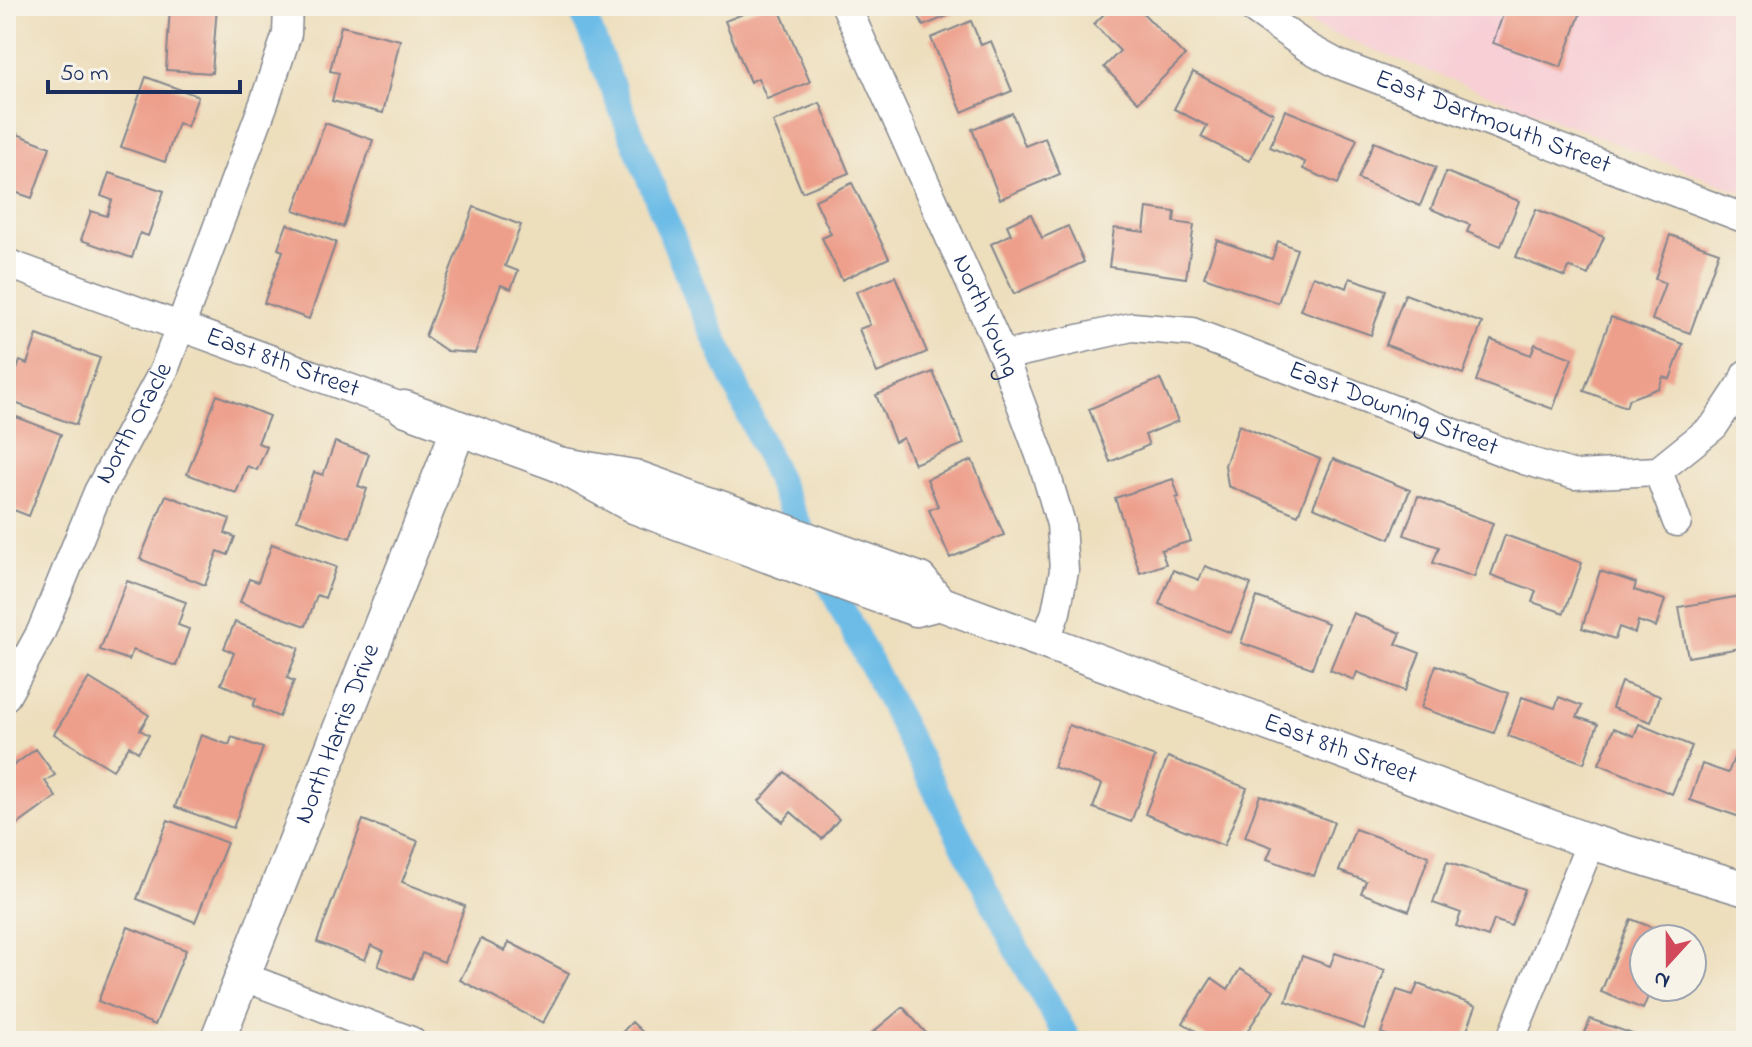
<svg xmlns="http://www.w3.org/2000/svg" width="1752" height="1047" font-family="'Indie Flower',sans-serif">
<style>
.built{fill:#f7cfd5}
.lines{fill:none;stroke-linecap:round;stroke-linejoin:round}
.canal{stroke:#6cbce7;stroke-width:26}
.building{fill:#ed9f8b}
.minor-casing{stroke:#84868d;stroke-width:31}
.tertiary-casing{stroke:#84868d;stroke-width:37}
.minor{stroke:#fff;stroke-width:28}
.tertiary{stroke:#fff;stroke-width:34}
.labels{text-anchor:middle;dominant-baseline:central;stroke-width:8;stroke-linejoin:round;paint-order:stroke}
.street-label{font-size:26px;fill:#1b2f5e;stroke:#f7f3e8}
</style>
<rect width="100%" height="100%" fill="#f7f3e8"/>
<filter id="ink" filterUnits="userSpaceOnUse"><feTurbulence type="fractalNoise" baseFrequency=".0125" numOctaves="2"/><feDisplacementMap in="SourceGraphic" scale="16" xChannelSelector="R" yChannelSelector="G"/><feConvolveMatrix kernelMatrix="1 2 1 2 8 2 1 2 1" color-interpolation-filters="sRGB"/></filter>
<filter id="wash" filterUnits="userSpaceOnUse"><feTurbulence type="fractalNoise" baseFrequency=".006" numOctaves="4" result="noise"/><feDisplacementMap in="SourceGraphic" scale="32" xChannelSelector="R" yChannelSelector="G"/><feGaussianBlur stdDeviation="1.8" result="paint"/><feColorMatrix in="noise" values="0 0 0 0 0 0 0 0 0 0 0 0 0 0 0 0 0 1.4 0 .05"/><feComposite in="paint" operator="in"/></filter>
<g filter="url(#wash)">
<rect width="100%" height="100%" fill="#eddebc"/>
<path class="built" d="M1285 6H1746V194L1318 28Z"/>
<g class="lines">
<path class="canal" d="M580 6 695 293 791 509 1021 957 1069 1041"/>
</g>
<g id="blocks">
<path class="building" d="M6 6H22L13 16 6 10Z
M170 6H217L212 73 166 70Z
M337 6H385V9H337Z
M763 6H778L810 82 767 99 758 78 750 82 725 21Z
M915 6H972L923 26Z
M1112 6H1136L1185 56 1138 102 1104 67 1120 51 1094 24Z
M1506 6H1583L1561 67 1493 43Z
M971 21 981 45 991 41 1012 91 962 112 931 38Z
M341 26 400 40 383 113 332 101 339 73 330 71Z
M1193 72 1273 113 1249 161 1201 137 1207 126 1174 109Z
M146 77 198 96 187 127 178 123 165 162 121 147Z
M820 103 849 173 802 192 773 122Z
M1285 110 1357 139 1338 184 1303 169 1305 162 1270 147Z
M1012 113 1025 146 1045 138 1060 174 1000 199 972 129Z
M325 123 373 140 343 227 294 210Z
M17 134 50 147 32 198 6 189V143L13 145Z
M1374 142 1436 167 1420 206 1358 179Z
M1446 172 1519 201 1501 246 1467 232 1470 225 1431 209Z
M109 173 164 191 148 236 140 233 132 258 81 240 91 211 107 216 112 200 101 196Z
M852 183 889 258 842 280 822 238 831 234 815 200Z
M474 207 521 225 505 266 518 271 511 289 501 285 475 353 447 351 425 336Z
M1147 208 1175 212 1174 222 1194 225 1186 278 1109 267 1114 228 1144 232Z
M1536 209 1604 237 1588 275 1569 267 1565 277 1516 257Z
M1031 214 1042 238 1068 226 1084 262 1014 294 991 244 1011 234 1007 225Z
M287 224 336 242 309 319 264 303 283 251 278 249Z
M1670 235 1719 252 1690 333 1652 320 1665 283 1655 279Z
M1217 240 1272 259 1278 241 1297 249 1278 303 1204 277Z
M895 276 927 352 877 373 859 329 870 325 856 292Z
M1313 276 1347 288 1350 278 1386 290 1371 335 1300 310Z
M1405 294 1482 323 1463 374 1386 345Z
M1611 317 1683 344 1670 379 1663 377 1659 388 1629 399 1626 407 1584 391Z
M37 335 100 358 76 425 6 400 20 361 27 364Z
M1491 340 1531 355 1535 344 1572 358 1553 409 1476 381Z
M933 372 964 444 914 464 903 438 895 442 876 395Z
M1160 379 1178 421 1145 435 1149 445 1110 462 1089 409Z
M217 395 269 416 258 443 267 447 257 470 247 466 236 493 187 474Z
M6 413 61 434 29 516 6 507Z
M1239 425 1320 459 1298 515 1228 486 1225 465Z
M335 442 369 454 358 486 367 489 350 538 297 520 314 472 323 475Z
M1333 459 1410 490 1390 539 1313 507Z
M972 460 1004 535 950 558 929 510 938 506 927 479Z
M1173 479 1179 497 1176 498 1191 541 1161 550 1166 564 1140 573 1115 498Z
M166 495 230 519 225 533 235 537 228 555 218 551 205 585 140 559Z
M1418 496 1493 523 1474 577 1433 563 1439 547 1404 535Z
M1505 535 1582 563 1564 613 1532 602 1536 591 1491 575Z
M272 544 336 567 325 598 317 595 306 626 240 602 249 579 258 582Z
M1205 566 1251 584 1231 633 1159 604 1173 570 1199 580Z
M1600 571 1636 583 1634 590 1665 600 1656 627 1638 621 1635 633 1619 627 1615 639 1582 628Z
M127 581 186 602 178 625 189 629 176 666 133 650 129 660 100 650Z
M1746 595V647L1688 657 1679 607Z
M1257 597 1328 623 1312 668 1241 643Z
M1353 613 1401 633 1396 644 1420 653 1405 691 1357 672 1354 680 1330 670Z
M235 622 299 648 287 678 294 681 279 717 253 706 256 699 221 684 234 653 224 648Z
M1436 665 1508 693 1494 733 1421 708Z
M89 678 149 715 140 730 149 735 138 752 129 746 113 770 54 734Z
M1621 682 1660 696 1651 722 1612 708Z
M1522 697 1555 708 1559 697 1582 706 1577 717 1598 724 1584 763 1508 736Z
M1639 724 1692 746 1672 794 1599 764 1614 728 1634 736Z
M1069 725 1155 757 1131 822 1093 808 1102 784 1053 767Z
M201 735 229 745 232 737 263 748 233 828 175 807Z
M36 749 55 775 45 781 56 797 6 833V782L8 780 6 771Z
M1737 750 1746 753V819L1690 800 1702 764 1728 773Z
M1168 757 1247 788 1224 846 1145 814Z
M785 772 839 819 822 839 791 812 783 822 759 801Z
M1260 795 1334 822 1314 876 1267 859 1272 847 1245 837Z
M168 820 227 843 195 922 137 899Z
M363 820 418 841 402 882 465 906 444 962 422 953 412 979 378 966 384 951 371 945 365 960 317 942Z
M1355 829 1429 856 1409 911 1361 893 1366 881 1339 871Z
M1447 862 1525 889 1511 926 1494 920 1488 937 1456 926 1461 913 1433 903Z
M1631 919 1681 939H1644V987H1652L1643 1009 1601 992Z
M128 927 186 950 155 1025 98 1001Z
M481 939 505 951 509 942 569 973 543 1023 460 980Z
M1335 953 1385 970 1364 1029 1286 1001 1302 956 1330 966Z
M1240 969 1274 990 1241 1041H1212L1183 1023 1212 978 1228 989Z
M1418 984 1476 1006 1463 1041H1403L1381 1033 1397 990 1413 995Z
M903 1007 933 1041H870L867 1037Z
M1590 1019 1644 1038 1643 1041H1582Z
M632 1022 652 1041H614Z"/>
</g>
</g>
<g filter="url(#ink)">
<use href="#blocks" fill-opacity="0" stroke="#84868d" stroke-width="2"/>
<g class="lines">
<g class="minor-casing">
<g id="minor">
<path id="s1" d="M846 6 1003 356 1043 463 1061 524 1064 571 1056 612 1045 641"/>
<path id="s2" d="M1249 6 1307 47 1338 64 1746 219"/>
<path id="s3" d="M6 263 404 408"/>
<path id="s4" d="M1003 356 1132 327 1192 332 1524 460 1575 475 1658 471 1714 426 1742 384 1746 374"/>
<path d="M1658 471 1677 522"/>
<path id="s5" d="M6 696 41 632 98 492 164 370 264 103 287 34 288 6"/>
<path d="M242 976 411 1041"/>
<path d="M1510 1041 1591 842"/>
</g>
</g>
<g class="tertiary-casing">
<g id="tertiary">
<path d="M404 408 558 464 636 507 854 587 916 609 939 603"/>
<path id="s6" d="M558 464 634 477 920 580 939 603 1591 842 1746 889"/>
<path id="s7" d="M217 1041 459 428"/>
</g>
</g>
<use href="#minor" class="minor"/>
<use href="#tertiary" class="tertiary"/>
</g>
</g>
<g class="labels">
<g class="street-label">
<text stroke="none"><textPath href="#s2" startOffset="272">East Dartmouth Street</textPath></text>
<text stroke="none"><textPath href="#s1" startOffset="340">North Young</textPath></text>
<text stroke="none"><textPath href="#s3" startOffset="294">East 8th Street</textPath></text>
<text stroke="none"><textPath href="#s4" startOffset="408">East Downing Street</textPath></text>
<text stroke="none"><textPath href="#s5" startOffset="302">North Oracle</textPath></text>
<text stroke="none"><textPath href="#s7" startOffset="330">North Harris Drive</textPath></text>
<text stroke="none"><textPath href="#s6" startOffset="838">East 8th Street</textPath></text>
</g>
</g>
<rect width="1752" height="1047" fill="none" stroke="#f7f3e8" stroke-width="32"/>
<g transform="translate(1668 963) rotate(201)"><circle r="38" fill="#f7f3e8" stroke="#9fa5b1" stroke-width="2"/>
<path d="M0-6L14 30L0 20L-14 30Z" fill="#d1495b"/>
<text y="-12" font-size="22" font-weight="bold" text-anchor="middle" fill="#1b2f5e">N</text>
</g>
<path d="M48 80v12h192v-12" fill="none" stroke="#1b2f5e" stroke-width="4"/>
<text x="60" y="80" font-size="24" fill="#1b2f5e" stroke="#f7f3e8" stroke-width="6" paint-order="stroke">50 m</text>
</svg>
